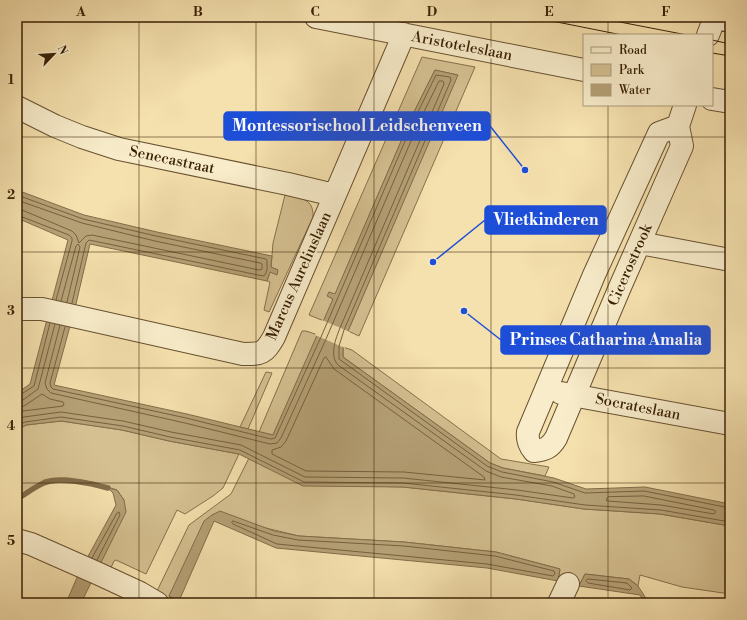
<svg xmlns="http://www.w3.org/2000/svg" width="747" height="620" font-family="'Libre Bodoni',serif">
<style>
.green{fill:#d5c091;stroke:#87704c}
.water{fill:#b5a075;stroke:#836d49}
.pier{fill:#f5e1ae}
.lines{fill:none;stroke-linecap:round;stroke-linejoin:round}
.shore{stroke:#77603e;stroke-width:1}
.stream{stroke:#836d49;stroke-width:5.5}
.street-casing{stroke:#685130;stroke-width:24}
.secondary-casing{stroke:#392106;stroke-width:24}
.street{stroke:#f8ecca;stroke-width:22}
.secondary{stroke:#f8ecca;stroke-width:22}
.tram{stroke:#392106;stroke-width:1}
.grid{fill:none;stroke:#392106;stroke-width:1;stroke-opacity:0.55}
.labels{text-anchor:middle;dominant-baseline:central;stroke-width:4;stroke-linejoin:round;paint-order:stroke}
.street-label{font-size:15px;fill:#392106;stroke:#f8ecca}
.leader{fill:none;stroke:#1d4ed8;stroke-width:1.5}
.callout-dot{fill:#1d4ed8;stroke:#f8ecca;stroke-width:1.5}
.callout{fill:#1d4ed8;stroke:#1d4ed8;stroke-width:1.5}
.callout-label{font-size:16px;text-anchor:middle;font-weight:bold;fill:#fff}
.neatline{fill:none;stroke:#392106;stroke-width:1.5}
.grid-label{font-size:13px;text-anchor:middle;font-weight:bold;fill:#392106}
</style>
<rect width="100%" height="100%" fill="#f5e1ae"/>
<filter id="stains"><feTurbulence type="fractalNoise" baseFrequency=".005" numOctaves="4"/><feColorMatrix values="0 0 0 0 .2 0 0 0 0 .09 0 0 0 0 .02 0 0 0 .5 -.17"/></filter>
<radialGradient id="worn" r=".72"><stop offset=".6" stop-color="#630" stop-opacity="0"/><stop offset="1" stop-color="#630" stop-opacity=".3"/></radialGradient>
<path class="green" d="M422 57 475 67 359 336 348 331 457 75 435 70 412 116 335 295 329 292 328 296 333 299 324 321 309 315Z
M285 195C300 198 314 198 313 217L269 312 264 310 270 282 267 281 270 272 278 270 271 267 273 243Z
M302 331H306L318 335 273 435 259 432Z
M343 347 352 350 501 459 549 467 545 476 503 468 490 463 343 357Z
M266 372 272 373 248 429 240 427Z
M61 421 122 430 169 441 239 454 223 488 213 496 185 514 177 510 146 574 116 560 114 561 109 572 98 567 124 500 117 490 92 482 66 478 44 480 17 497V430L26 425Z
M249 458 265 467 366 486 403 487 516 499 584 509 660 514 730 526V594L682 587 640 575 638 586 629 579 585 574 579 586 558 581 560 569 496 552 404 542 299 536 212 515 169 596 179 601 178 603H172L159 597 157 591 189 525 231 494Z"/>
<path class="water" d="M435 70 458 75 348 331 343 347V357L490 463 503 468 554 478 586 489 645 487 730 504V526L660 514 584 509 516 499 403 487 303 486 239 454 169 441 122 430 61 421 26 425 17 430V393L30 384 68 240 17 218V190L84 215 157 232 272 256 271 267 278 270 277 275 270 272 267 281 90 244 76 304 54 385 187 414 273 435 333 299 327 296 329 292 335 294 412 116Z
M108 488 117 490 124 500 126 512 81 603H66L79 573 116 505 113 493Z
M220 511 274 531 299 536 404 542 496 552 560 569 558 581 487 568 276 548 214 521 179 601 169 596 204 521 212 515Z
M585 574 629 579 638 586 649 603H645L640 595 579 586Z"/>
<path class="pier" d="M322 320 350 332 345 348 315 335Z"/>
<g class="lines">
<path class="shore" d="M17 195 83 219 156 236 266 259 267 260V270L265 275 263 276 89 240 86 243 72 303
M17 200 82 223 155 241 260 263 262 264V269L259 270 92 235 86 236 79 243 76 235 72 231 22 210H17
M17 215 69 235 72 238V241L56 300
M61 301 76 246 78 244 80 247 67 302
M65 327 50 383 51 387 53 389 186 418 271 439 275 438 321 337 415 118 436 75 450 77 451 80 344 330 339 346V359L487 466 502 472 553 482 585 493 644 491 730 508
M326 357 334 369 484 477 485 480 404 472 306 471 272 454V450L281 447 286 441 324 358Z
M17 396 20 395 34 386 50 323
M17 401 23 400 38 389 55 324
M17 407 24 406 42 394 50 399 63 402 64 404 63 406 23 411 17 413
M17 420 24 417 61 412 123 421 171 432 241 445 305 477 403 478 517 490 573 498 575 497 574 494 552 486 501 477 486 471 338 365C329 355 336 338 340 328L444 84 443 81H439L420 120 326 339 281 438 277 443 270 444 185 423 51 393 47 389 45 383 60 325
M17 426 25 422 61 417 123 426 170 437 240 450 304 482 403 483 516 495 585 505 661 510 730 522
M644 496 714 510 716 512 714 514 661 505 608 501 606 500 608 497Z
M233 521 273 535 298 540 404 546 495 556 554 571 555 574 553 576 487 564 277 544 233 524 232 523Z
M92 558 117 513 119 512 120 515 97 560
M588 579 627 583 632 588 630 590 588 583 586 581Z"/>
<path class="stream" d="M17 499C26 494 34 487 44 483 58 476 93 484 108 488"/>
<g class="street-casing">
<path id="street" d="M316 17 584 70
M708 35 715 17
M712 99 730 102
M17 107 55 126 82 137 119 149 288 184 334 195
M678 126 659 133 594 275 528 432C527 440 529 445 534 451 545 450 550 448 556 438L620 287 682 146 678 126 685 105
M640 243 730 260
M17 309H42L243 354C262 354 264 354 274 337L404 34
M561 393 730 424
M17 540 31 544 99 574 140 593 157 603
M559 603 568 584"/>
</g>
<g class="secondary-casing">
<path id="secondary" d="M713 17 730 21"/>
</g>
<use href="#street" class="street"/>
<use href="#secondary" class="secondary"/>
<path class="tram" d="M532 17 622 35
M594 17 687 35
M712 40 730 44
M712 53 730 56"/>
</g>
<path class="grid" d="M139 17V603M256 17V603M374 17V603M491 17V603M608 17V35M608 105V603M17 137H730M17 252H730M17 368H730M17 483H730"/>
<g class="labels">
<g class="street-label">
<text transform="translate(462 46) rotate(11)">Aristoteleslaan</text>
<text transform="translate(172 160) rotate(12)">Senecastraat</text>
<text transform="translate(630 265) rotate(-66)">Cicerostrook</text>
<text transform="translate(299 276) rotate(-66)">Marcus Aureliuslaan</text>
<text transform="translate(638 407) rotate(11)">Socrateslaan</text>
</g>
</g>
<path class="leader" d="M525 170L490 126M433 262L485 220M464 311L501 340"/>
<g class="callout-dot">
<circle cx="525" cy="170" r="4"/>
<circle cx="433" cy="262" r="4"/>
<circle cx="464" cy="311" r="4"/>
</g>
<g class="callout">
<rect x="224" y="112" width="266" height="28" rx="4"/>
<rect x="485" y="206" width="121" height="28" rx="4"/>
<rect x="501" y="326" width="209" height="28" rx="4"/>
</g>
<g class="callout-label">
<text x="357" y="131">Montessorischool Leidschenveen</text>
<text x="546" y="225">Vlietkinderen</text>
<text x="606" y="345">Prinses Catharina Amalia</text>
</g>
<rect width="747" height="620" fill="none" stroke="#f5e1ae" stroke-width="44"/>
<rect x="583" y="34" width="130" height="72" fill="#f8ecca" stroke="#ac9b7c"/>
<rect x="591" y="47" width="20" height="6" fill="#f8ecca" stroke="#ac9b7c"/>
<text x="619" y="54" font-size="12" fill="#392106">Road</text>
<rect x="591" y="64" width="20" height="12" fill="#d5c091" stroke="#ac9b7c"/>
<text x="619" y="74" font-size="12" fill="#392106">Park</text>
<rect x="591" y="84" width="20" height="12" fill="#b5a075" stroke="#ac9b7c"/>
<text x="619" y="94" font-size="12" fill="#392106">Water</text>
<g transform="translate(54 54) rotate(65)" stroke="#f8ecca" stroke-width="3" paint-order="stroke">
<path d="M0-3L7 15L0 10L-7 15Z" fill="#392106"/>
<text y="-6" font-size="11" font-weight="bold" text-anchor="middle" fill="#392106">N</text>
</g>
<rect x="22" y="22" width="703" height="576" class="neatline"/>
<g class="grid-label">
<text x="81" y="16">A</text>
<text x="198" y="16">B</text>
<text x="315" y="16">C</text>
<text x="432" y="16">D</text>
<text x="549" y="16">E</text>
<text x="666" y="16">F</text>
<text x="11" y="84">1</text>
<text x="11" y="199">2</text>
<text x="11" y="315">3</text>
<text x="11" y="430">4</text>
<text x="11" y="545">5</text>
</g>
<rect width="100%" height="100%" filter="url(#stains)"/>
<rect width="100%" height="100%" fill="url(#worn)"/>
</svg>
